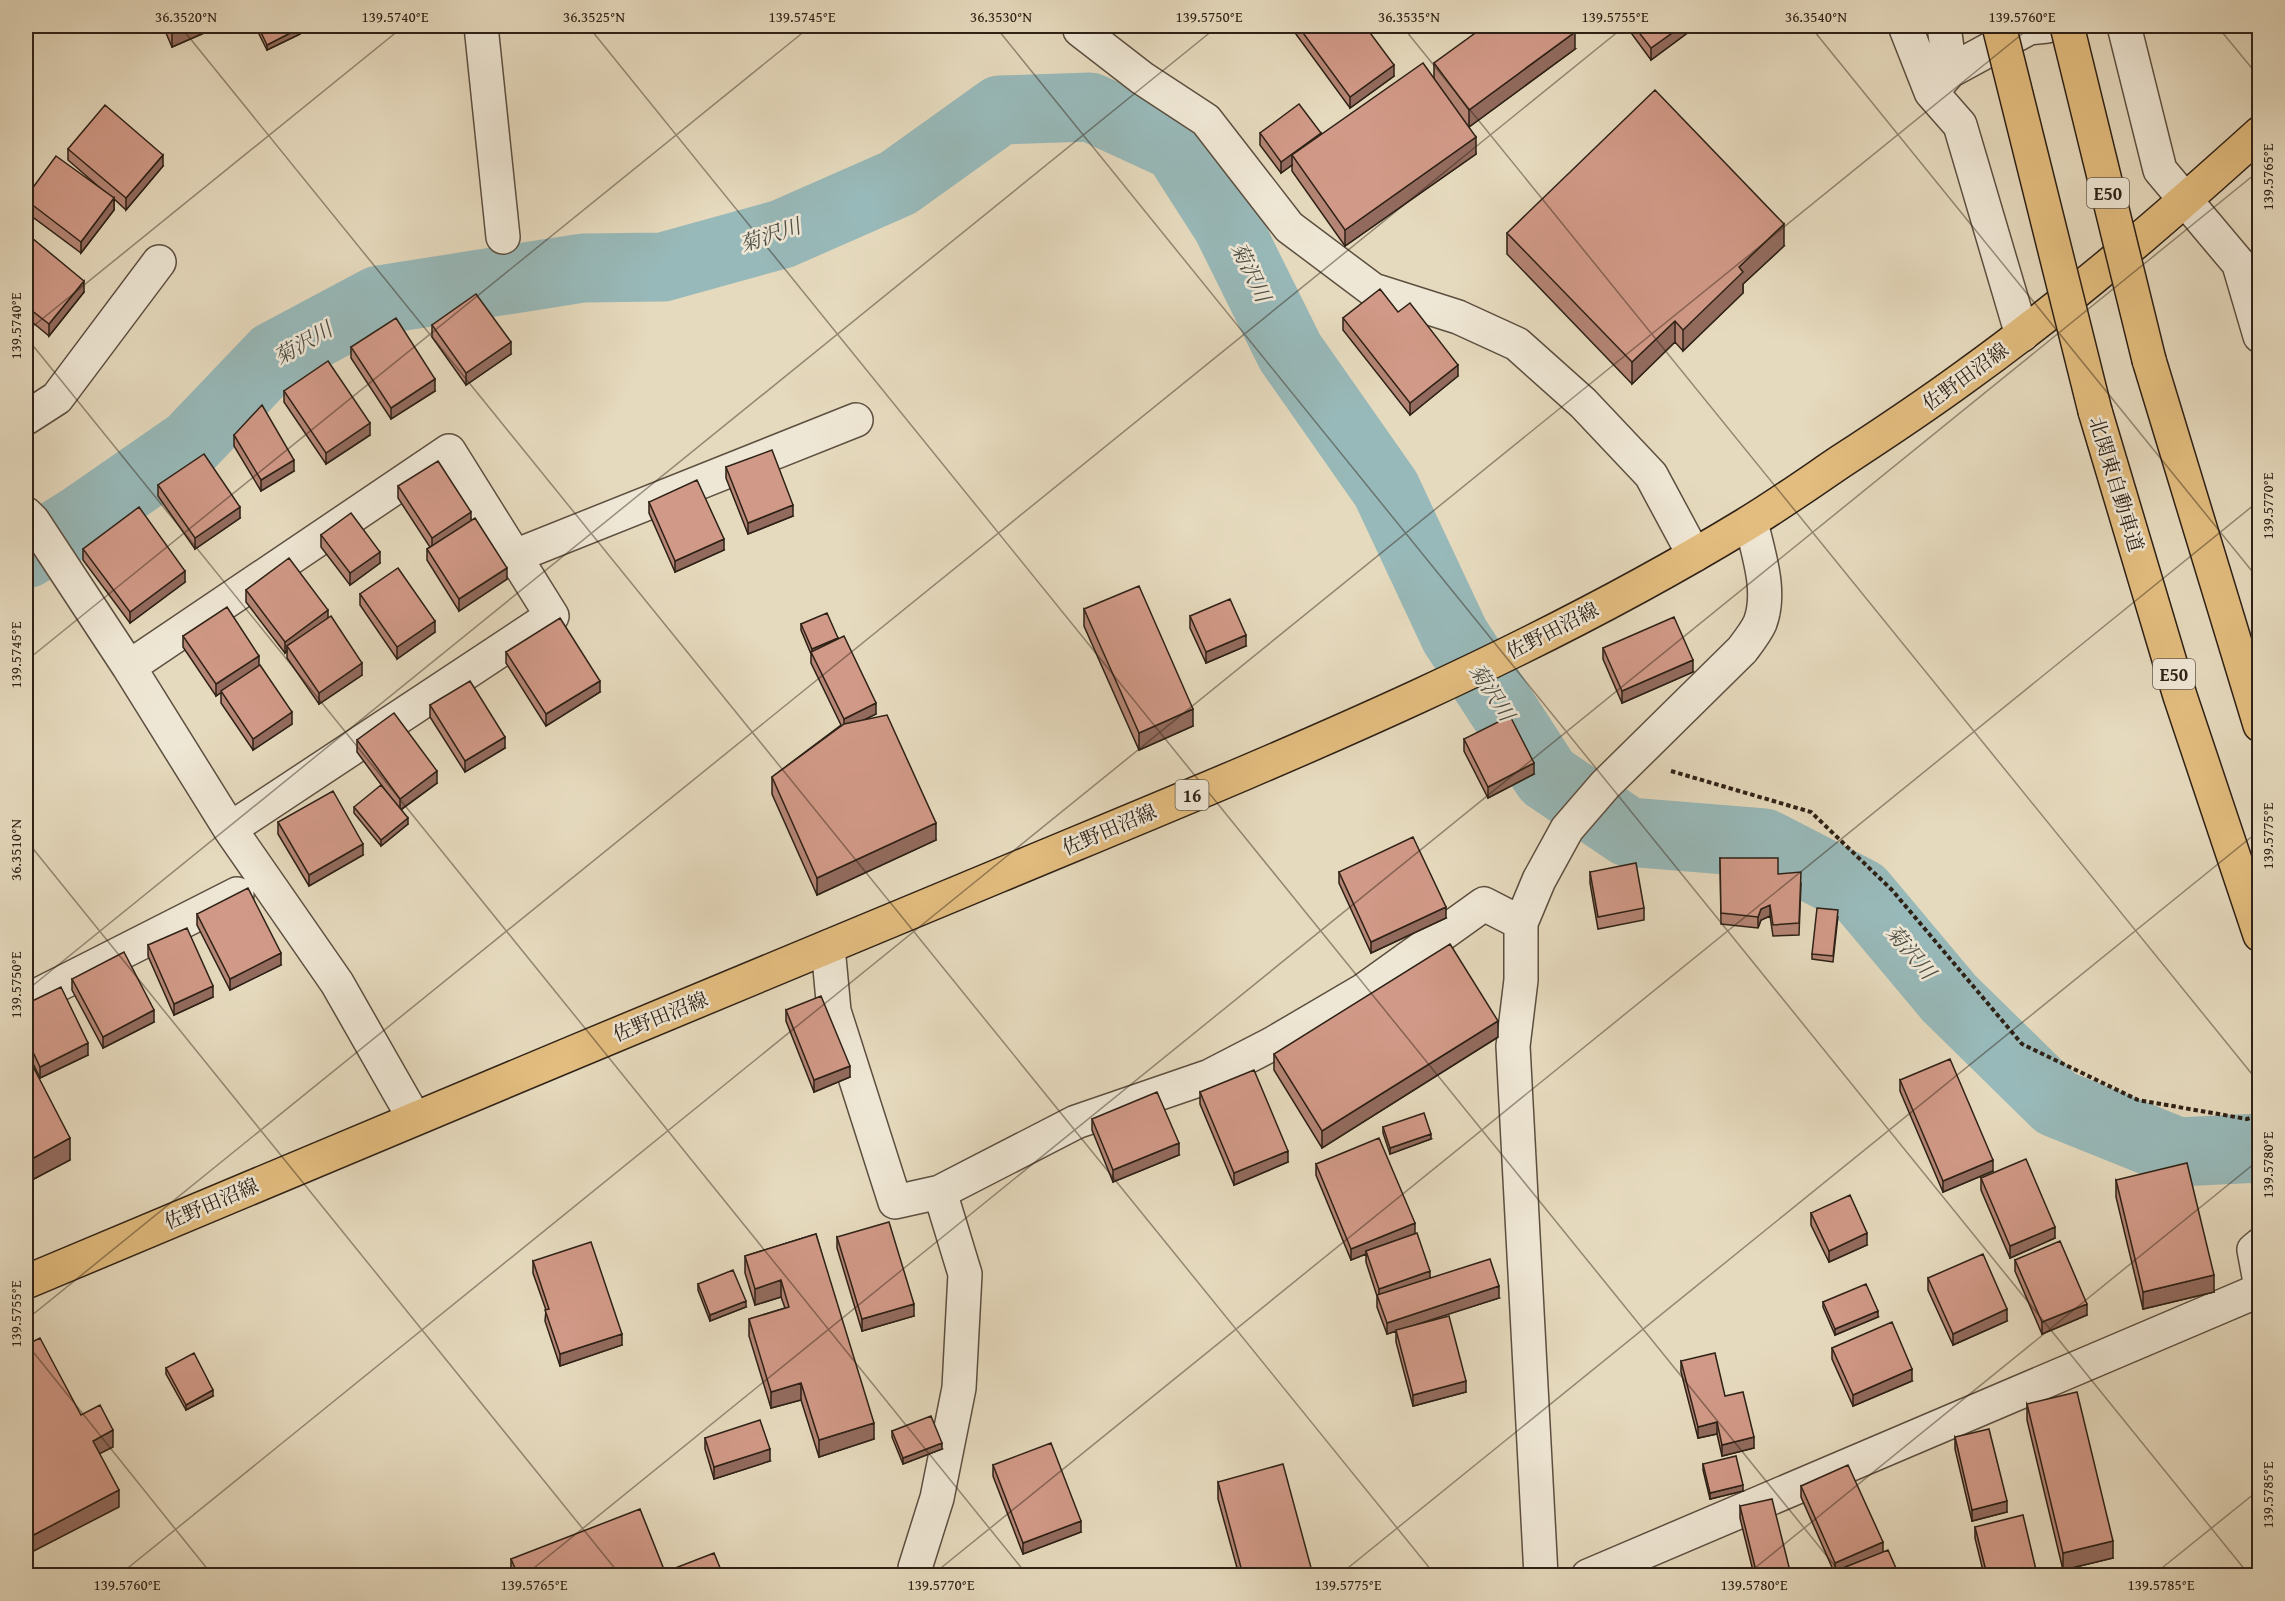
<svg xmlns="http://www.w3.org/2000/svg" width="2285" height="1601" font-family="'Gentium Book Plus','Noto Serif JP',serif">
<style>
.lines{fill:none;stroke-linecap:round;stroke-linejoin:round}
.river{stroke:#98b9b9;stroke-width:69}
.minor-casing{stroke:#5c4f40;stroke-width:36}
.major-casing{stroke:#2e2116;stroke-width:36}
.highway-casing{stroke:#2e2116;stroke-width:36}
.path{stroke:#2e2116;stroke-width:4;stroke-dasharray:4.5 3;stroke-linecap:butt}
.minor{stroke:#efe7d5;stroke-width:33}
.major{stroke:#e3bd7f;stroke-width:33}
.highway{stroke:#e3bd7f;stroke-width:33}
.highway-bridge-casing{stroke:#2e2116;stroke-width:36;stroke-linecap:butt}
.highway-bridge{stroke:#e3bd7f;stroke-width:33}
.wall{fill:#b48474;stroke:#2e2116;stroke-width:1.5}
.shaded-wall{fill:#926b5e;stroke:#2e2116;stroke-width:1.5}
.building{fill:#d19987;stroke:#2e2116;stroke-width:1.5}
.ticks{fill:none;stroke:#2e2116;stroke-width:1.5;stroke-opacity:0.45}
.labels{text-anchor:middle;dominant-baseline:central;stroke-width:5;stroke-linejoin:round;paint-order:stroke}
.shield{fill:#efe7d5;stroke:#685c4f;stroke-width:1.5}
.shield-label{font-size:18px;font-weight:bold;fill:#2e2116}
.street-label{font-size:20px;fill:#2e2116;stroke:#efe7d5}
.water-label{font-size:21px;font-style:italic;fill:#4e4f47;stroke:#efe7d5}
.neatline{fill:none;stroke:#2e2116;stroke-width:2}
.ticks-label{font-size:15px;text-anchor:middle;fill:#2e2116}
</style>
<rect width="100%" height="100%" fill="#e6dabe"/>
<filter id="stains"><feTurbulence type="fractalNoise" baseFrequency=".00333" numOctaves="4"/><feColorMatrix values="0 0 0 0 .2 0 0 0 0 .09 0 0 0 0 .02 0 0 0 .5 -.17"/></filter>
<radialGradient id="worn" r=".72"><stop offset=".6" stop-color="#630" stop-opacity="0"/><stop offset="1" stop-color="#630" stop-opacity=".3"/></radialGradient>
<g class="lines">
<path class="river" d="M26 554 80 520 191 443 274 356 379 300 583 268 663 267 782 234 898 183 1000 110 1090 107 1177 147 1227 225 1290 352 1386 489 1455 636 1547 777 1628 832 1764 843 1861 893 1949 998 2056 1103 2178 1152 2260 1148"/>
<g class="minor-casing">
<path id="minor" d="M481 26 503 237
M1080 26V30L1142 78 1206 120 1289 227 1373 290 1458 317 1517 344 1583 403 1651 475 1694 555
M1905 26 1931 92 1960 125 2022 335
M1944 26 1950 71
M2124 26 2160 170 2260 289
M1931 92 1950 71 2029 28 2047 26
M2240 268 2260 336
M26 418 57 398 159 262
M26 514 33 521 129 667 230 829 337 983 414 1118
M515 556 856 420
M129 667 449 451 552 616 230 829
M828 947 834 1011 895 1202 940 1192 1076 1122 1210 1076 1272 1044 1364 990 1484 904 1521 923
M26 1001 237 894
M2260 1245 2254 1250 2260 1282
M916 1576 915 1568 937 1498 959 1388 965 1274 940 1192
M1541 1576 1513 1046 1521 980V923L1539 880 1567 829 1605 785 1742 650C1748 642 1756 632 1760 623 1772 591 1758 553 1751 522
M1588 1576 2260 1290"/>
</g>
<g class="major-casing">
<path id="major" d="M26 1282C349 1145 674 1011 998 876 1252 770 1510 668 1745 525 1778 505 1809 483 1840 462 1883 434 1925 406 1966 376 2069 302 2166 218 2260 133"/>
</g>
<g class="highway-casing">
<path id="highway" d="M2149 360 2260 725
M2095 411 2180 696 2260 935"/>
</g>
<path class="path" d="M1671 771 1811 812 1892 890 2022 1044 2138 1100 2247 1119 2260 1115"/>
<use href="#minor" class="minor"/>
<use href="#major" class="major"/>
<use href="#highway" class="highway"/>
<g class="highway-bridge-casing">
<path id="highway-bridge" d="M1999 26 2095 411
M2067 26 2149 360"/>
</g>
<use href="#highway-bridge" class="highway-bridge"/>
</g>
<path class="wall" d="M163 26H220L172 47Z
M255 26H298L300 34 267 50Z
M1290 26H1365L1394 76 1350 108Z
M1626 26H1694V28L1651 60Z
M1575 49 1469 127 1476 154 1345 246 1292 171V165L1281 173 1260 145V133L1321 135 1434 78V63Z
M68 149 163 166 126 210 114 199V210L81 253 26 212V197L106 193 68 160Z
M1507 233 1784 246 1743 284V293L1683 351 1675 342 1632 384 1507 254Z
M26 246 84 292 49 336 26 317Z
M1398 312 1458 376 1410 415 1343 330V318Z
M432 325 511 354 466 385 432 337Z
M351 347 435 391 391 419 351 358Z
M284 391 370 435 326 464 284 402Z
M234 435 294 471 261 491 234 446Z
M726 467 793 516 748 534 726 478Z
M158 485 240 518 195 549 158 496Z
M398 486 471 521 507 579 459 611 427 560V549L430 547 398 498Z
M649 502 724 550 675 572 649 513Z
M321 535 380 563 350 585 321 547Z
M83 549 185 582 130 623 83 560Z
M246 590 328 619 362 675 319 704 287 658V651L285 653 246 602Z
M360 594 435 632 397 659 360 605Z
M1084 609 1193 726 1139 750 1084 626Z
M1190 616 1246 646 1206 663 1190 628Z
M801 624 838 638 876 714 865 719 936 840 817 895 772 794V777L841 725 811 663V654L801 630Z
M183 636 259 665 292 724 253 750 221 703V692L216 696 183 647Z
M1603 648 1693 672 1622 703 1603 659Z
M506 652 600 692 546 726 506 663Z
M430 705 505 748 465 772 430 717Z
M1464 739 1534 774 1488 798 1464 751Z
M357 740 437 783 401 810 408 824 381 846 354 813V807L391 798 357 752Z
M278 822 363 855 309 886 278 834Z
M1720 858 1778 874 1801 883 1799 935 1773 936 1770 916 1761 920 1758 928 1721 924Z
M1339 872 1446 918 1371 953 1339 883Z
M1590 872 1644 908V920L1598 929 1590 883Z
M197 914 281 965 230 990 197 925Z
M1838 916 1833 962 1812 959V954Z
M148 945 213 997 174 1015 148 956Z
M72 979 154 1022 103 1048 72 990Z
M26 1004 88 1055 40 1078 26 1049Z
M786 1010 850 1077 814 1092 786 1021Z
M1498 1037 1322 1148 1274 1070V1054Z
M26 1053 70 1160 30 1181 26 1174Z
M1900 1080 1993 1171 1943 1192 1900 1091Z
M1200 1092 1288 1162 1234 1185 1200 1104Z
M1092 1119 1179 1155 1113 1182 1092 1130Z
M1383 1127 1431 1139 1390 1154 1383 1133Z
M1316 1164 1415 1234 1430 1278 1499 1298 1410 1326 1466 1392 1413 1406 1396 1342V1331L1387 1334 1377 1307V1296L1366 1262V1254L1351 1260 1316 1175Z
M1981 1178 2055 1238 2010 1258 1981 1190Z
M2116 1180 2214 1292 2143 1309 2116 1197Z
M1811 1213 1867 1245 1829 1262 1811 1225Z
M816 1234 874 1439 819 1457 801 1400 771 1408 749 1336V1319L785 1308 781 1297 755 1305 745 1273V1256Z
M837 1237 914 1316 862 1331 837 1248Z
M2015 1260 2087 1315 2042 1334 2015 1271Z
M533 1261 622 1345 560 1366 545 1321 546 1310 533 1273Z
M1928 1278 2007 1321 1953 1345 1928 1290Z
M698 1284 746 1307 710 1321 698 1290Z
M1823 1302 1878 1317 1835 1335 1823 1307Z
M1832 1348 1912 1381 1853 1406 1832 1359Z
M1681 1361 1725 1396 1754 1448 1722 1456 1717 1434 1698 1438 1681 1372Z
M166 1368 213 1396 186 1410 166 1374Z
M2027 1404 2113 1558 2063 1570 2027 1420Z
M892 1431 942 1449 903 1464 892 1437Z
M1955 1437 2007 1512 1972 1521 1955 1449Z
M705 1438 770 1461 714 1479 705 1449Z
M1703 1464 1743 1491 1710 1499 1703 1470Z
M993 1465 1081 1532 1023 1554 993 1476Z
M1218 1482 1313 1575H1239L1218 1499Z
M1801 1486 1883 1552 1899 1575H1843V1571L1835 1574 1801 1497Z
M1740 1506 1791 1575H1754L1740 1518Z
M1975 1527 2037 1575H1984L1975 1538Z
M511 1559 665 1572 723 1575H511Z"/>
<path class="shaded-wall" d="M183 26H220L172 47V30Z
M1682 26H1694V28L1651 60V48Z
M300 28V34L267 50V45Z
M1575 32V49L1469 127V110Z
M1394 65V76L1350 108V97Z
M1321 133V144L1292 155V165L1281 173V162Z
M1476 137V154L1345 246V230Z
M163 155V166L126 210V198Z
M114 198V210L81 253V242Z
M1784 224V246L1743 284V293L1683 351V330L1739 267Z
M84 281V292L49 336V324Z
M1675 321V342L1632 384V362Z
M511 342V354L466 385V373Z
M28 360V371L26 373V362Z
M1458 365V376L1410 415V403Z
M435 379V391L391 419V408Z
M370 423V435L326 464V453Z
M294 460V471L261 491V480Z
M793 505V516L748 534V523Z
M240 507V518L195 549V538Z
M471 512V523L432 549V538Z
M724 539V550L675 572V561Z
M380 552V563L350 585V573Z
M507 568V579L459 611V599Z
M185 571V582L130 623V612Z
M328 610V621L287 646V651L285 653V642Z
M435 621V632L397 659V647Z
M1246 635V646L1206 663V652Z
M838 638V644L812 655V649Z
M259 656V667L216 696V684Z
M1693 660V672L1622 703V691Z
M362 663V675L319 704V693Z
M600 681V692L546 726V714Z
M876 703V714L844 730V719Z
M1193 709V726L1139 750V733Z
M292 712V724L253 750V739Z
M505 737V748L465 772V761Z
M1534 763V774L1488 798V787Z
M437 771V783L400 810V799Z
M408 818V824L381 846V840Z
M936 823V840L817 895V878Z
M363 844V855L309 886V875Z
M1770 905V916L1761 920 1758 928V917L1761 909Z
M1446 907V918L1371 953V942Z
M281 953V965L230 990V979Z
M213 986V997L174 1015V1004Z
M154 1010V1022L103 1048V1037Z
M1498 1021V1037L1322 1148V1131Z
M88 1043V1055L40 1078V1067Z
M850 1066V1077L814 1092V1080Z
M1431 1134V1139L1390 1154V1148Z
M70 1138V1160L30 1181V1160Z
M1179 1143V1155L1113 1182V1170Z
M1288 1151V1162L1234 1185V1173Z
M1993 1160V1171L1943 1192V1181Z
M1415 1223V1234L1366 1251V1254L1351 1260V1249Z
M2055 1227V1238L2010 1258V1246Z
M1867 1233V1245L1829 1262V1251Z
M1430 1271V1283L1379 1300V1289Z
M2214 1275V1292L2143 1309V1292Z
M781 1280V1297L755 1305V1289Z
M1499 1286V1298L1387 1334V1323Z
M746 1301V1307L710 1321V1315Z
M914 1304V1316L862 1331V1319Z
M2087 1304V1315L2042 1334V1322Z
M2007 1309V1321L1953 1345V1334Z
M1878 1311V1317L1835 1335V1329Z
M622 1334V1345L560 1366V1354Z
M1912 1369V1381L1853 1406V1395Z
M1466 1381V1392L1413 1406V1395Z
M801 1383V1400L771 1408V1392Z
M213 1390V1396L186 1410V1405Z
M1717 1422V1434L1698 1438V1427Z
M874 1423V1439L819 1457V1440Z
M113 1430V1447L93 1457V1441Z
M1754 1437V1448L1722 1456V1445Z
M942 1443V1449L903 1464V1458Z
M770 1449V1461L714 1479V1467Z
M1743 1485V1491L1710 1499V1493Z
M119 1490V1507L26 1555V1539Z
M2007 1501V1512L1972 1521V1510Z
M1081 1521V1532L1023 1554V1543Z
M2113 1541V1558L2063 1570V1553Z
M1883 1542V1553L1843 1568V1571L1835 1574V1563Z"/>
<path class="building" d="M170 26H183L172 30Z
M258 26H298L300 28 267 45Z
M1298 26H1365L1394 65 1350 97Z
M1485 26H1570L1575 32 1469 110 1434 63Z
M1634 26H1682L1651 48Z
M1423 63 1476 137 1345 230 1292 155Z
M1655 90 1784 224 1739 267 1743 272 1683 330 1675 321 1632 362 1507 233Z
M1299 104 1321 133 1281 162 1260 133Z
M105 105 163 155 126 198 68 149Z
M56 156 114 198 81 242 26 200V197Z
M32 238 84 281 49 324 26 306V246Z
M1380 289 1398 312 1410 303 1458 365 1410 403 1343 318Z
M476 294 511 342 466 373 432 325Z
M396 318 435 379 391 408 351 347Z
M328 361 370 423 326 453 284 391Z
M262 405 294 460 261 480 234 435Z
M772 450 793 505 748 523 726 467Z
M204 454 240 507 195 538 158 485Z
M438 461 471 512 432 538 398 486Z
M697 480 724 539 675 561 649 502Z
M139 507 185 571 130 612 83 549Z
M351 513 380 552 350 573 321 535Z
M475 518 507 568 459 599 427 549Z
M289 558 328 610 285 642 246 590Z
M398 568 435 621 397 647 360 594Z
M1139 586 1193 709 1139 733 1084 609Z
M1230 599 1246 635 1206 652 1190 616Z
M227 607 259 656 216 684 183 636Z
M827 613 838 638 812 649 801 624Z
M331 616 362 663 319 693 287 646Z
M1674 617 1693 660 1622 691 1603 648Z
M560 618 600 681 546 714 506 652Z
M844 636 876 703 844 719 811 652Z
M260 665 292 712 253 739 221 691Z
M470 681 505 737 465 761 430 705Z
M394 713 437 771 400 799 357 740Z
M887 715 936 823 817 878 772 777 844 724Z
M1510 716 1534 763 1488 787 1464 739Z
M381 785 408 818 381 840 354 807Z
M333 791 363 844 309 875 278 822Z
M1413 837 1446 907 1371 942 1339 872Z
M1720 858H1778V874L1801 872 1799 923 1773 925 1770 905 1761 909 1758 917 1721 913Z
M1636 863 1644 908 1598 917 1590 872Z
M248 888 281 953 230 979 197 914Z
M1817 908 1838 910 1833 956 1812 954Z
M187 928 213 986 174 1004 148 945Z
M1450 944 1498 1021 1322 1131 1274 1054Z
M124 952 154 1010 103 1037 72 979Z
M61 987 88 1043 40 1067 26 1037V1004Z
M821 996 850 1066 814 1080 786 1010Z
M26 1053 70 1138 30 1160 26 1152Z
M1950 1059 1993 1160 1943 1181 1900 1080Z
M1254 1070 1288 1151 1234 1173 1200 1092Z
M1157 1092 1179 1143 1113 1170 1092 1119Z
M1424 1113 1431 1134 1390 1148 1383 1127Z
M1379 1138 1415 1223 1351 1249 1316 1164Z
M2026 1159 2055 1227 2010 1246 1981 1178Z
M2187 1163 2214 1275 2143 1292 2116 1180Z
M1850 1195 1867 1233 1829 1251 1811 1213Z
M889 1222 914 1304 862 1319 837 1237Z
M1417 1233 1430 1271 1379 1289 1366 1251Z
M816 1234 874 1423 819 1440 801 1383 771 1392 749 1319 789 1307 781 1280 755 1289 745 1256Z
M2060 1241 2087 1304 2042 1322 2015 1260Z
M591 1242 622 1334 560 1354 545 1310 549 1309 533 1261Z
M1983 1254 2007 1309 1953 1334 1928 1278Z
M1490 1259 1499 1286 1387 1323 1377 1295Z
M733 1270 746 1301 710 1315 698 1284Z
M1866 1284 1878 1311 1835 1329 1823 1302Z
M1449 1316 1466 1381 1413 1395 1396 1330Z
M1892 1322 1912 1369 1853 1395 1832 1348Z
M40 1338 81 1415 100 1405 113 1430 93 1441 119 1490 26 1539V1345Z
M194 1353 213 1390 186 1405 166 1368Z
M1715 1353 1725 1396 1743 1392 1754 1437 1722 1445 1717 1422 1698 1427 1681 1361Z
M2077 1392 2113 1541 2063 1553 2027 1404Z
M931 1416 942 1443 903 1458 892 1431Z
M760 1420 770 1449 714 1467 705 1438Z
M1989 1429 2007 1501 1972 1510 1955 1437Z
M1051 1443 1081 1521 1023 1543 993 1465Z
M1736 1456 1743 1485 1710 1493 1703 1464Z
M1283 1464 1313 1575H1243L1218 1482Z
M1848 1465 1883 1542 1835 1563 1801 1486Z
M1772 1499 1791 1575H1757L1740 1506Z
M640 1509 665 1572 714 1553 723 1575H603L602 1573 597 1575H518L511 1559Z
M2023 1515 2037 1574 2031 1575H1987L1975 1527Z
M1888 1550 1899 1575H1846L1843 1568Z"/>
<path class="ticks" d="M180 26 1436 1576M588 26 1843 1576M995 26 2250 1576M1402 26 2260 1084M1810 26 2260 581M2217 26 2260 78M26 332 404 26M26 337 1028 1576M26 661 811 26M26 840 621 1576M26 991 1218 26M26 1320 1625 26M26 1343 213 1576M118 1576 2032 26M524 1576 2260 170M931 1576 2260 500M1338 1576 2260 830M1745 1576 2260 1159M2152 1576 2260 1489"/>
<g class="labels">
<g class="shield">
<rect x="2087" y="178" width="42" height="30" rx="4.5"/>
<rect x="2153" y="659" width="42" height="30" rx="4.5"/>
<rect x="1175.5" y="780" width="33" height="30" rx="4.5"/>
</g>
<g class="shield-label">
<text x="2108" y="193">E50</text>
<text x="2174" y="674">E50</text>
<text x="1192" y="795">16</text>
</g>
<g class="street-label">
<text transform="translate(1965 376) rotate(-36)">佐野田沼線</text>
<text transform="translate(2117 484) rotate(73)">北関東自動車道</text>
<text transform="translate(1552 630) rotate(-27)">佐野田沼線</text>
<text transform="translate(1109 829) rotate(-23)">佐野田沼線</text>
<text transform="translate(660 1016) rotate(-22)">佐野田沼線</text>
<text transform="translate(211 1203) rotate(-23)">佐野田沼線</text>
</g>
<g class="water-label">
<text transform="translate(770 235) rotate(-19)">菊沢川</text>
<text transform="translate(1251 272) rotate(64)">菊沢川</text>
<text transform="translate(303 343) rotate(-30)">菊沢川</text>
<text transform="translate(1492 692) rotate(57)">菊沢川</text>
<text transform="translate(1911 952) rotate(50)">菊沢川</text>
</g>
</g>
<rect width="2285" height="1601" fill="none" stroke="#e6dabe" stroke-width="66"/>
<rect x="33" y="33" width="2219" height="1535" class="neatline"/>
<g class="ticks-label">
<text x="186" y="22">36.3520°N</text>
<text x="395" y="22">139.5740°E</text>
<text x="594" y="22">36.3525°N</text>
<text x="802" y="22">139.5745°E</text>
<text x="1001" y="22">36.3530°N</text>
<text x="1209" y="22">139.5750°E</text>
<text x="1409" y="22">36.3535°N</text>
<text x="1615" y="22">139.5755°E</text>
<text x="1816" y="22">36.3540°N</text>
<text x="2022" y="22">139.5760°E</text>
<text transform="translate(2268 177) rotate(-90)" y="5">139.5765°E</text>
<text transform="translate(16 326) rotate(-90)" y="5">139.5740°E</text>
<text transform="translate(2268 506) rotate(-90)" y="5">139.5770°E</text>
<text transform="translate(16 655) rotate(-90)" y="5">139.5745°E</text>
<text transform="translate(2268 836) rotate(-90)" y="5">139.5775°E</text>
<text transform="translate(16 850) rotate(-90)" y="5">36.3510°N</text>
<text transform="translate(16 985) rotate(-90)" y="5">139.5750°E</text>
<text transform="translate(2268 1165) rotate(-90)" y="5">139.5780°E</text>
<text transform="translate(16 1314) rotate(-90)" y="5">139.5755°E</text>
<text transform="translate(2268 1495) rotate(-90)" y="5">139.5785°E</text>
<text x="127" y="1590">139.5760°E</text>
<text x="534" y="1590">139.5765°E</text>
<text x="941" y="1590">139.5770°E</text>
<text x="1348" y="1590">139.5775°E</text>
<text x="1754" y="1590">139.5780°E</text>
<text x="2161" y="1590">139.5785°E</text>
</g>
<rect width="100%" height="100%" filter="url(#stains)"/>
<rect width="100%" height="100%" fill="url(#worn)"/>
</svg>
